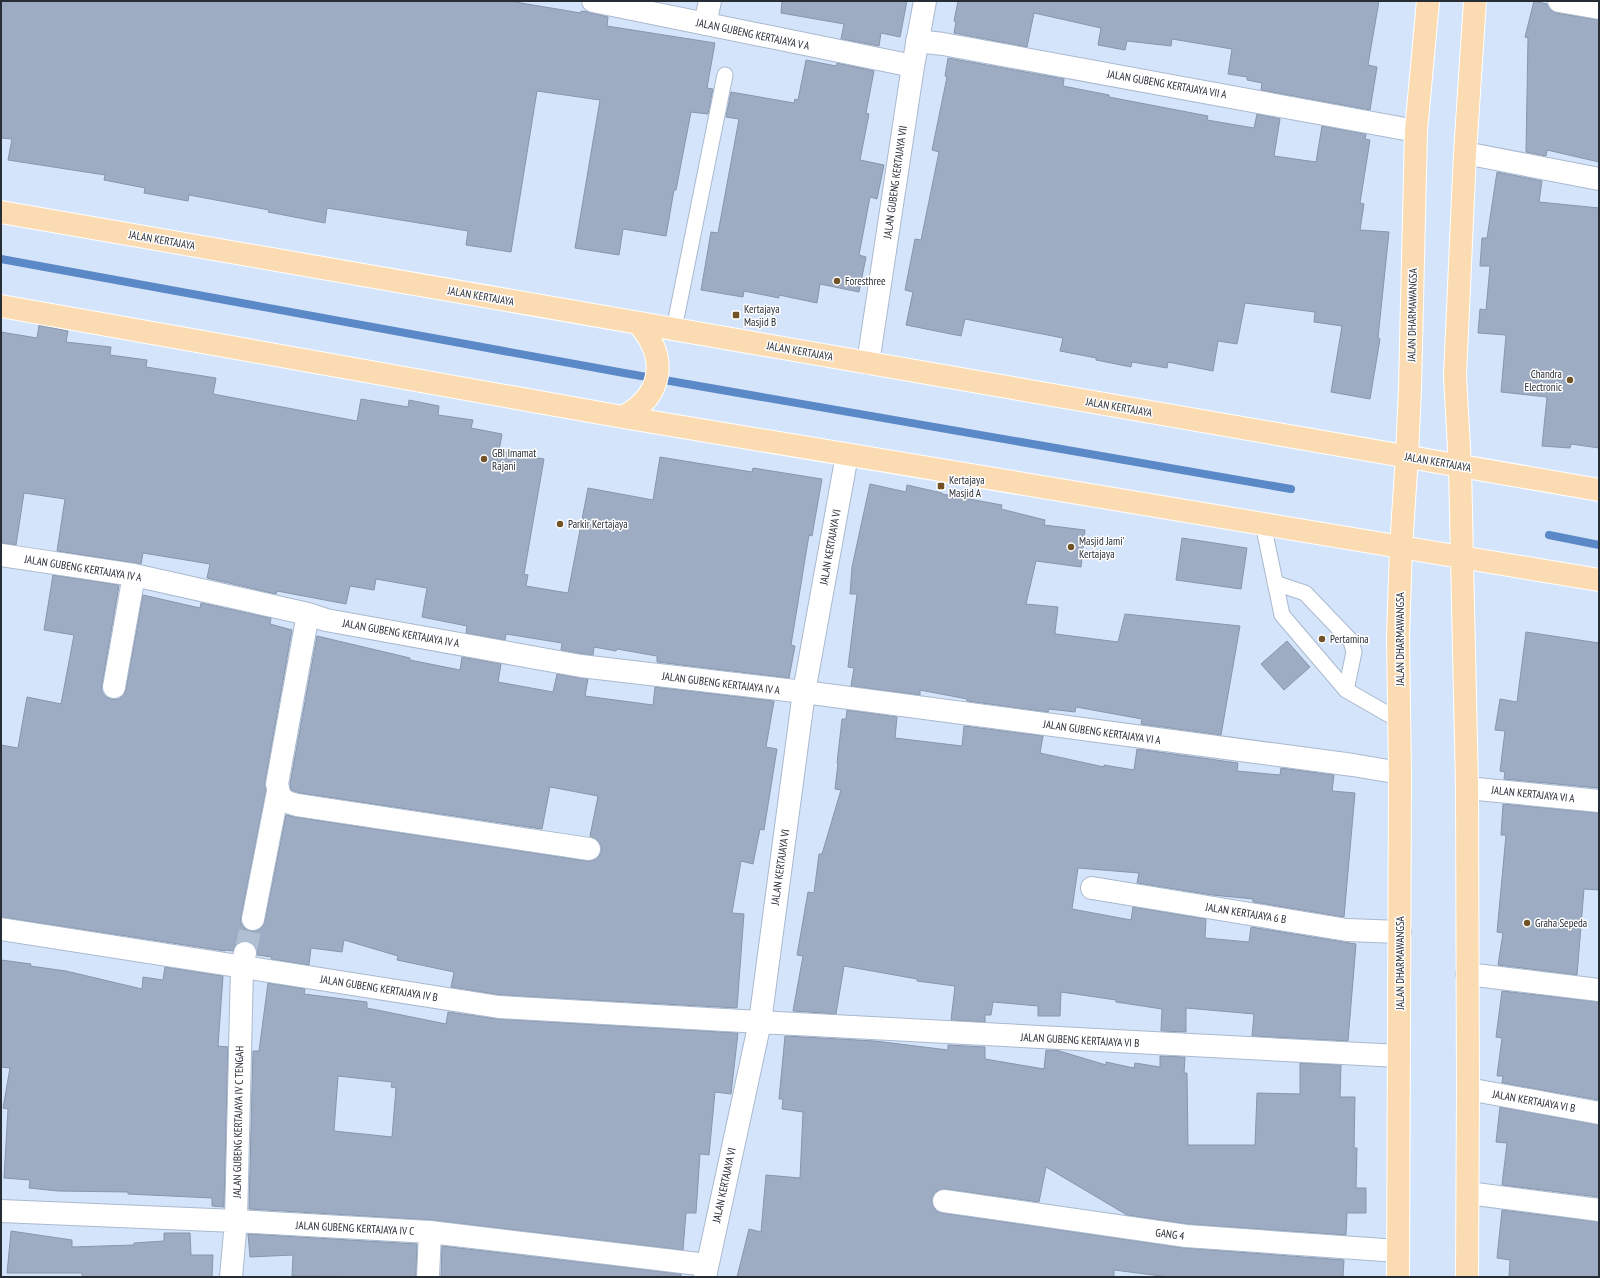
<svg xmlns="http://www.w3.org/2000/svg" width="1600" height="1278" font-family="'PT Sans Narrow',sans-serif">
<style>
.lines{fill:none;stroke-linecap:round;stroke-linejoin:round}
.stream{stroke:#5b88c6;stroke-width:8}
.building{fill:#9dacc2;stroke:#8796ab;fill-rule:evenodd}
.street-tunnel{stroke:#b1bfd3;stroke-width:22;stroke-dasharray:22 11;stroke-linecap:butt}
.lane-casing{stroke:#aab9cf;stroke-width:17}
.street-casing{stroke:#aab9cf;stroke-width:24}
.primary-casing{stroke:#fff;stroke-width:24}
.lane{stroke:#fff;stroke-width:15}
.street{stroke:#fff;stroke-width:22}
.primary{stroke:#fbdcb2;stroke-width:22}
.poi-dot{fill:#715327;stroke:#fff;stroke-width:1.5}
.labels{text-anchor:middle;dominant-baseline:central;stroke-width:3;stroke-linejoin:round;paint-order:stroke}
.street-label{font-size:11px;fill:#272d35;stroke:#fff}
.poi-label{font-size:11px;fill:#272d35;stroke:#fff;text-anchor:start}
</style>
<rect width="100%" height="100%" fill="#d4e4fa"/>
<g class="lines">
<path class="stream" d="M1 259 624 373 1291 489
M1549 535 1599 545"/>
</g>
<path class="building" d="M1 1H509L581 13V11L588 12 608 17 607 26 715 43 707 88 713 89 708 114 691 112 676 190H674L666 236 623 229 619 255 575 248 600 100 537 91 511 252 466 245 468 231 327 208 325 223 268 212 269 210 189 195 188 201 144 193 145 188 104 180 105 175 8 160 12 139 1 138Z
M782 1H907L900 37 881 33 879 46 841 39 844 24 781 13Z
M958 1H1379L1368 65 1377 67 1370 110 1261 90 1262 83 1247 80V77L1228 74 1232 49 1172 39 1171 46 1127 41 1125 50 1098 45 1101 28 1034 13 1027 47 954 33 956 22 954 21Z
M1534 1 1547 4 1551 10 1556 13 1599 20V162L1547 150 1546 156 1526 152 1528 38 1525 37Z
M948 58 1064 79 1063 86 1109 95V97L1208 116 1207 120 1254 128 1257 114 1280 119 1274 156 1316 162 1322 126 1366 134 1365 139 1370 140 1360 203 1364 204 1360 230 1389 232 1378 338 1380 339 1370 399 1331 392 1342 326 1314 322 1315 312 1245 303 1237 344 1218 341 1213 371 1168 362 1167 368 1132 362 1131 367 1096 360V358L1060 351 1063 338 965 319 961 336 906 325 913 292 905 290 915 239 921 240 939 152 932 150 947 77 945 76Z
M806 60 836 66 837 63 874 71 866 113 869 114 860 160 884 165 877 199 870 197 859 255 866 257 859 292 820 284 817 303 779 295V298L744 291 743 297 701 290 711 232 718 233 739 119 726 117 731 92 794 103 795 99 798 100Z
M1497 172 1542 181 1539 202 1599 208V448L1571 444 1570 448 1542 446 1547 397 1501 392 1506 335 1478 333 1480 309 1486 310 1490 266H1480L1482 238H1487Z
M39 325 68 331 66 342 111 347 110 355 147 360 146 367 216 378 213 394 357 421 361 399 408 407 409 400 439 406 438 415 473 420 471 428 502 434 499 451 544 459 524 574 528 575 526 586 568 593 588 488 653 500 660 457 752 472 753 468 822 479 812 536 809 535 791 645 795 646 789 678 657 662V656L617 649 616 651 594 647 593 655 583 654 561 650 562 643 506 634 505 640 466 633 467 626 422 617 427 588 376 579 374 590 350 586 346 604 277 591 276 594 207 578 210 564 143 553 141 564 57 551 65 499 24 493 16 545 1 543V332L37 338Z
M870 484 906 492 907 485 942 493V494L1002 505 1001 509 1045 520 1044 525 1085 530 1081 567 1036 561 1026 604 1058 607 1055 632 1056 634 1118 642 1125 614 1240 626 1221 735 1141 724 1142 719 1076 707 1075 712 1049 709 1048 712 967 701V699L920 690V695L851 686 854 668 848 667 857 594H850L852 567Z
M1182 538 1247 548 1241 589 1176 580Z
M53 575 119 585 102 685V692L106 697 111 699H119L124 695 126 689 143 595 200 608 201 603 271 618 270 624 292 630 265 782 266 790 241 917V923L245 928 251 931H257L262 927 265 921 286 815 295 817 587 861 594 860 599 856 601 851V845L597 840 590 836 598 796 550 787 542 829 300 793 291 790 290 784 317 636 410 658V660L460 670 462 657 501 664 498 682 553 692 557 674 588 679 585 696 653 705 655 687 774 701 766 747 777 749 764 830 760 829 753 864 741 861 732 913 744 914 737 1008 500 995 451 987 454 972 397 960 398 956 344 940 342 952 311 948 309 965 271 959 272 957 257 955V949L254 944 247 941H242L236 944 233 951 225 950V951L1 917V745L18 748 27 697 61 704 74 635 44 630Z
M1526 632 1599 643V788L1504 779 1505 772 1500 771 1505 731 1495 730 1500 699 1517 702Z
M1287 641 1310 667 1284 690 1261 664Z
M847 710 897 717 895 738 962 746 964 726 1043 736 1040 753 1104 767V765L1134 770 1137 749 1238 763 1237 771 1280 775 1281 768 1334 775 1332 791 1355 793 1344 917 1253 902V899L1212 895 1137 883 1139 873 1078 868 1072 909 1131 920 1133 907 1206 919 1205 938 1249 942 1251 927 1356 944 1348 1041 1252 1036 1254 1014 1186 1008V1032L1161 1031 1162 1009 1116 1002V1000L1061 992 1060 1016H1038V1006L993 1002 991 1015H985V1022L951 1020 955 986 917 981V979L844 966 836 1014 793 1011 803 956 797 955 808 892 814 893 819 854H822L841 790 835 789 838 763H837L842 719H846Z
M1503 804 1599 813V890L1584 889 1577 975 1498 965 1503 933 1497 932 1506 835H1501Z
M1 960 31 964 30 966 66 971 142 989 143 977 163 980 165 967 223 976 218 1046 228 1047 224 1207 212 1206V1198L128 1194V1192L58 1191 29 1188 30 1180 4 1178 8 1109 3 1108 10 1068 1 1067Z
M268 983 305 989 304 994 367 1002V1008L446 1024 448 1012 498 1019 738 1033 731 1094 715 1092 709 1155 700 1154 696 1213H686L683 1250 431 1220 249 1209 253 1051H259ZM338 1076 392 1082 391 1087 396 1088 392 1137 334 1131Z
M1502 991 1599 1002V1100L1502 1083 1503 1076H1497L1502 1038 1496 1037Z
M785 1036 875 1041 948 1050V1045L985 1047V1059L1044 1069 1046 1050H1056L1106 1065V1062L1134 1068 1135 1063 1160 1067V1056L1185 1057 1184 1073H1187L1188 1145H1255L1257 1093 1300 1094V1063L1341 1065 1340 1097H1355L1354 1148H1357L1356 1188H1366V1213H1347L1346 1235 1187 1224 1127 1215 1046 1167 1039 1202 945 1189 939 1190 934 1193 932 1200 933 1206 936 1211 942 1213 1184 1248 1344 1260 1343 1277H1169L1114 1270V1277H737L749 1229 761 1232 766 1175 800 1178 803 1112 782 1109 783 1099H779Z
M1500 1107 1599 1125V1197L1502 1185 1507 1143 1496 1142Z
M1502 1210 1599 1222V1277H1509L1510 1260 1497 1258Z
M11 1231 72 1240V1247L134 1245V1243L164 1241V1233H190L191 1255H213L212 1277H82V1273H7Z
M248 1234 417 1244 416 1277 292 1276 293 1255 250 1257Z
M442 1246 681 1274V1277H441Z"/>
<g class="lines">
<path class="street-tunnel" d="M245 953 253 919"/>
<g class="lane-casing">
<path id="lane" d="M674 329 725 75
M1263 524 1282 615 1346 690 1400 721
M1275 583 1305 593 1351 641 1354 652 1346 690"/>
</g>
<g class="street-casing">
<path id="street" d="M593 1 913 66
M1559 1 1599 8
M705 24 710 1
M917 41 943 44 1416 131
M1465 153 1599 179
M868 363 913 66 925 1
M1 555 134 575 308 614 326 620 581 666 804 692 1353 765 1400 773
M308 614 277 784 280 797 287 802 297 805 589 849
M114 687 134 575
M1467 788 1599 801
M1092 888 1347 930 1400 932
M253 919 278 791
M1 929 499 1007 777 1023 1399 1056
M1467 974 1599 990
M1468 1089 1599 1113
M1468 1193 1599 1210
M944 1201 1186 1236 1398 1251
M1 1211 236 1221 430 1232 707 1265
M231 1277 236 1221 242 967 245 953
M428 1277 430 1232
M705 1277 760 1022 804 692 847 455"/>
</g>
<g class="primary-casing">
<path id="primary" d="M1 212 1599 490
M1 306 623 417 1599 580
M623 417C664 395 668 357 638 323
M1398 1277 1400 773 1398 637 1401 547 1407 456 1410 388 1416 131 1428 1
M1467 1277 1468 1089 1467 788 1460 466 1455 376 1465 153 1475 1"/>
</g>
<use href="#lane" class="lane"/>
<use href="#street" class="street"/>
<use href="#primary" class="primary"/>
</g>
<g class="poi-dot">
<circle cx="837" cy="281" r="4"/>
<rect x="732" y="311" width="8" height="8" rx="2"/>
<circle cx="1570" cy="380" r="4"/>
<circle cx="484" cy="459" r="4"/>
<rect x="937" y="482" width="8" height="8" rx="2"/>
<circle cx="560" cy="524" r="4"/>
<circle cx="1071" cy="547" r="4"/>
<circle cx="1322" cy="639" r="4"/>
<circle cx="1527" cy="923" r="4"/>
</g>
<g class="labels">
<g class="street-label">
<text transform="translate(753 34) rotate(12)">JALAN GUBENG KERTAJAYA V A</text>
<text transform="translate(1167 84) rotate(10)">JALAN GUBENG KERTAJAYA VII A</text>
<text transform="translate(895 182) rotate(-82)">JALAN GUBENG KERTAJAYA VII</text>
<text transform="translate(162 240) rotate(10)">JALAN KERTAJAYA</text>
<text transform="translate(481 296) rotate(10)">JALAN KERTAJAYA</text>
<text transform="translate(1412 315) rotate(-89)">JALAN DHARMAWANGSA</text>
<text transform="translate(800 351) rotate(10)">JALAN KERTAJAYA</text>
<text transform="translate(1119 407) rotate(10)">JALAN KERTAJAYA</text>
<text transform="translate(1438 462) rotate(10)">JALAN KERTAJAYA</text>
<text transform="translate(830 547) rotate(-80)">JALAN KERTAJAYA VI</text>
<text transform="translate(83 568) rotate(9)">JALAN GUBENG KERTAJAYA IV A</text>
<text transform="translate(401 633) rotate(10)">JALAN GUBENG KERTAJAYA IV A</text>
<text transform="translate(1400 639) rotate(-90)">JALAN DHARMAWANGSA</text>
<text transform="translate(721 683) rotate(7)">JALAN GUBENG KERTAJAYA IV A</text>
<text transform="translate(1102 732) rotate(8)">JALAN GUBENG KERTAJAYA VI A</text>
<text transform="translate(1533 794) rotate(6)">JALAN KERTAJAYA VI A</text>
<text transform="translate(780 867) rotate(-82)">JALAN KERTAJAYA VI</text>
<text transform="translate(1246 913) rotate(9)">JALAN KERTAJAYA 6 B</text>
<text transform="translate(1400 963) rotate(-90)">JALAN DHARMAWANGSA</text>
<text transform="translate(379 988) rotate(9)">JALAN GUBENG KERTAJAYA IV B</text>
<text transform="translate(1080 1040) rotate(3)">JALAN GUBENG KERTAJAYA VI B</text>
<text transform="translate(1534 1101) rotate(10)">JALAN KERTAJAYA VI B</text>
<text transform="translate(238 1122) rotate(-89)">JALAN GUBENG KERTAJAYA IV C TENGAH</text>
<text transform="translate(724 1185) rotate(-78)">JALAN KERTAJAYA VI</text>
<text transform="translate(355 1228) rotate(3)">JALAN GUBENG KERTAJAYA IV C</text>
<text transform="translate(1170 1234) rotate(7)">GANG 4</text>
</g>
<g class="poi-label">
<text x="845" y="281">Foresthree</text>
<text x="744" y="309">Kertajaya<tspan x="744" dy="13">Masjid B</tspan></text>
<text x="1562" y="374" text-anchor="end">Chandra<tspan x="1562" dy="13">Electronic</tspan></text>
<text x="492" y="453">GBI Imamat<tspan x="492" dy="13">Rajani</tspan></text>
<text x="949" y="480">Kertajaya<tspan x="949" dy="13">Masjid A</tspan></text>
<text x="568" y="524">Parkir Kertajaya</text>
<text x="1079" y="541">Masjid Jami'<tspan x="1079" dy="13">Kertajaya</tspan></text>
<text x="1330" y="639">Pertamina</text>
<text x="1535" y="923">Graha Sepeda</text>
</g>
</g>
<rect width="1600" height="1278" fill="none" stroke="#272d35" stroke-width="4"/>
</svg>
